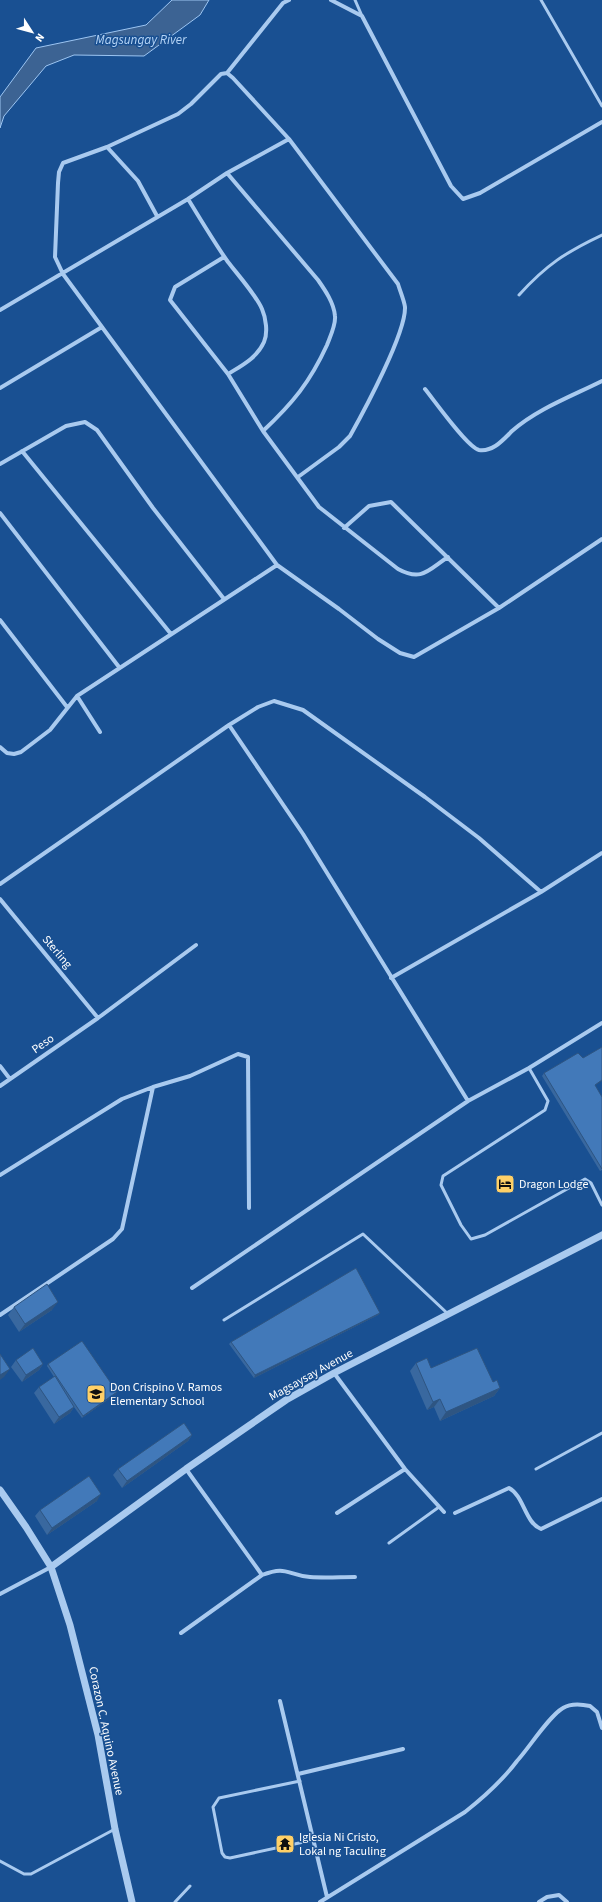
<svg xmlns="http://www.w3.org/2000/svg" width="602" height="1902" font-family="'Source Sans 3',sans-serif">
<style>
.water{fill:#3c6393;stroke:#9cc5f2}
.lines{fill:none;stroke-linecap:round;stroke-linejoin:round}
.service{stroke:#a9caef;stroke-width:3}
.minor{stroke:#a9caef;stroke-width:4}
.tertiary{stroke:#a9caef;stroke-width:7}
.wall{fill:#39689f}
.shaded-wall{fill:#2e5582}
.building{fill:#4279b9;stroke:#2e5582}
.labels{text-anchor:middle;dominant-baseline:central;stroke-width:3;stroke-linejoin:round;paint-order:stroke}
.street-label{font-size:12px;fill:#fff;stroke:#195092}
.poi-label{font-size:12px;fill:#fff;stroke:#195092;text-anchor:start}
.water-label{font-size:13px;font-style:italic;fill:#b5d4f6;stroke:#195092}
</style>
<rect width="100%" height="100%" fill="#195092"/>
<path class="water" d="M172 0H209L200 15 144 56 74 55 46 66 4 116 0 128V97L36 48 146 25Z"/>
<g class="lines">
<path class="service" d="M355 0 362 16
M541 0 602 106
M519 295C546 265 566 252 602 235
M529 1068 548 1101 545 1110 443 1176 441 1185 461 1225 471 1239 485 1235 585 1179 591 1183 602 1205
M224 1320 363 1234 447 1313
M536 1469 602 1433
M389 1543 439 1507
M300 1781 219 1798 213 1807 222 1853 225 1857 230 1858 313 1840
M0 1861 24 1874H31L115 1829
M175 1902 190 1886"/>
<path class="minor" d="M331 0 362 16 451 186 463 199 480 193 602 122
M227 73 283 3 289 0
M107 147 138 181 157 216
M227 173 318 280C325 290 334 303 335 316 336 325 330 337 327 345 310 382 293 403 263 431
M188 199C201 220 214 242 228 262 238 275 256 295 262 309 266 318 268 333 264 342 257 358 241 366 228 374
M224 257 175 287 170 300 228 374 263 431 319 507 398 569C422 582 428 570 448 557
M0 310 188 199 227 173 289 139
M0 388 102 327
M425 389C434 400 467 447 479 450 493 452 503 440 512 431 537 409 572 396 602 381
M22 451 171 634
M0 464 66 426 85 422 97 430 153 508 224 599
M298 477 339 447 350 436C364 411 406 333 405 307 404 300 400 291 398 284L289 139 233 78 227 73 221 74 191 104 178 114 107 147 63 163 59 172 58 183 55 257 63 274 277 565 339 609 378 639 400 653 414 657 499 608 602 539
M0 513 119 667
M344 528 369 506 391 502 499 608
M0 620 67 707
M77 696 100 732
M229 725 303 834 468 1101
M0 747 7 753 14 754 21 752 50 730 77 696 277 565
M0 884 229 725 258 707 274 701 303 710 425 797 479 838 541 892 602 853
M0 899 98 1018
M391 978 541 892
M0 1066 10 1079
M0 1086 98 1018 196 945
M153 1087 190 1076 238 1054 248 1057 249 1208
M0 1175 122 1099 153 1087 122 1229 113 1239 0 1315
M192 1288 468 1101 529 1068 602 1023
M334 1373 405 1469 444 1512
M337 1513 405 1469
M455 1513 509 1488C524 1496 525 1523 541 1529L602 1499
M262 1575C287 1565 287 1575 310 1577 325 1578 340 1577 355 1577
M0 1594 51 1567
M181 1633 262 1575 186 1469
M280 1701 327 1897
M298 1774 403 1749
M320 1902 465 1812C484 1797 502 1781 517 1761 529 1748 549 1716 563 1708 571 1703 581 1704 590 1706L597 1712 602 1728
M539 1902 547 1897 559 1895 567 1902"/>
<path class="tertiary" d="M0 1490 26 1527 51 1567 70 1625 98 1735 115 1829 132 1902
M51 1567 186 1469 286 1400 334 1373 602 1235"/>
</g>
<path class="wall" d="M583 1058 595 1086 602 1097V1170L600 1171 542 1076 544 1073Z
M14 1307 52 1310 19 1332 8 1315Z
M380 1313 378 1315 254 1378 229 1344 231 1342Z
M16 1360 43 1364 39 1370 22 1382 11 1367Z
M416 1363 431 1368 493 1382 500 1388 494 1396 440 1421 434 1407 427 1410 410 1371Z
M48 1364 116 1394 82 1418 74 1407 70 1413 54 1424 34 1393 39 1387 54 1377 47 1366Z
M192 1435 188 1441 122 1488 113 1475 118 1469Z
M97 1501 47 1535 35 1516 40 1510Z"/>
<path class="shaded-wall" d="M602 1080V1081L593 1087 595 1085Z
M58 1302 52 1310 19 1332 25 1324Z
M380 1313 378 1315 254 1378 255 1375Z
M43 1364 39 1370 22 1382 26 1375Z
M10 1369 4 1377 0 1380V1375Z
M500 1388 494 1396 440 1421 446 1412Z
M117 1392 116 1394 82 1418 83 1416Z
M440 1399 434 1407 427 1410 433 1402Z
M74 1407 70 1413 54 1424 59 1417Z
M192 1435 188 1441 122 1488 127 1481Z
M101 1494 97 1501 47 1535 52 1528Z"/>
<path class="building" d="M602 1047V1080L595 1085 602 1097V1169L544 1073 578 1053 583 1058Z
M356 1268 380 1313 255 1375 231 1342Z
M47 1284 58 1302 25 1324 14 1307Z
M82 1341 117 1392 83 1416 48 1364Z
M33 1348 43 1364 26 1375 16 1360Z
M477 1348 493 1382 497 1380 500 1388 446 1412 440 1399 433 1402 416 1363 427 1358 431 1368Z
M0 1354 10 1369 0 1375Z
M55 1376 74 1407 59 1417 39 1387Z
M184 1423 192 1435 127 1481 118 1469Z
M89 1476 101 1494 52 1528 40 1510Z"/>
<defs>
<g id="hotel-square" transform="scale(1)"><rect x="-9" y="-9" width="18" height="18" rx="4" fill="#ffd067" stroke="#195092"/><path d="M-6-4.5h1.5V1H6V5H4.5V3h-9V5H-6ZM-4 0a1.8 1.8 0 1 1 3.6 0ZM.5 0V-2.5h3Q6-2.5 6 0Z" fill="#111"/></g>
<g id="school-square" transform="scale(1)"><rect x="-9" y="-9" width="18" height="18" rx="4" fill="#ffd067" stroke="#195092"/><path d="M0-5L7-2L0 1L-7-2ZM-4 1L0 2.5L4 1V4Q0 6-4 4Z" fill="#111"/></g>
<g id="temple-square" transform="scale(1)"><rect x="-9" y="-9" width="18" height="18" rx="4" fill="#ffd067" stroke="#195092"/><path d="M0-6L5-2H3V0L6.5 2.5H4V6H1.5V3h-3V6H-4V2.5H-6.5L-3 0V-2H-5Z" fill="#111"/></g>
</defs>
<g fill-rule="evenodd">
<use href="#hotel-square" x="505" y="1184"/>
<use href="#school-square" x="96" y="1394"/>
<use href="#temple-square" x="285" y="1844"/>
</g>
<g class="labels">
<g class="street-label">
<text transform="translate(57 952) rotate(50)">Sterling</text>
<text transform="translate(43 1044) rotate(-35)">Peso</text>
<text transform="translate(311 1375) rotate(-29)">Magsaysay Avenue</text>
<text transform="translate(106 1731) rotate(78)">Corazon C. Aquino Avenue</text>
</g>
<g class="poi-label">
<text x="519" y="1184">Dragon Lodge</text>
<text x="110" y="1387">Don Crispino V. Ramos<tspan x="110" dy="14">Elementary School</tspan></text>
<text x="299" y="1837">Iglesia Ni Cristo,<tspan x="299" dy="14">Lokal ng Taculing</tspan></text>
</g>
<g class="water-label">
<text x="141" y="40">Magsungay River</text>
</g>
</g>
<g transform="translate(32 32) rotate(126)" stroke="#195092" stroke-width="3" paint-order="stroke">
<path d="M0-3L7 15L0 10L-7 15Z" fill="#ffffff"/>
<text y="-6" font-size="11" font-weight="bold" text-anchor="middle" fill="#ffffff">N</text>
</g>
</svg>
